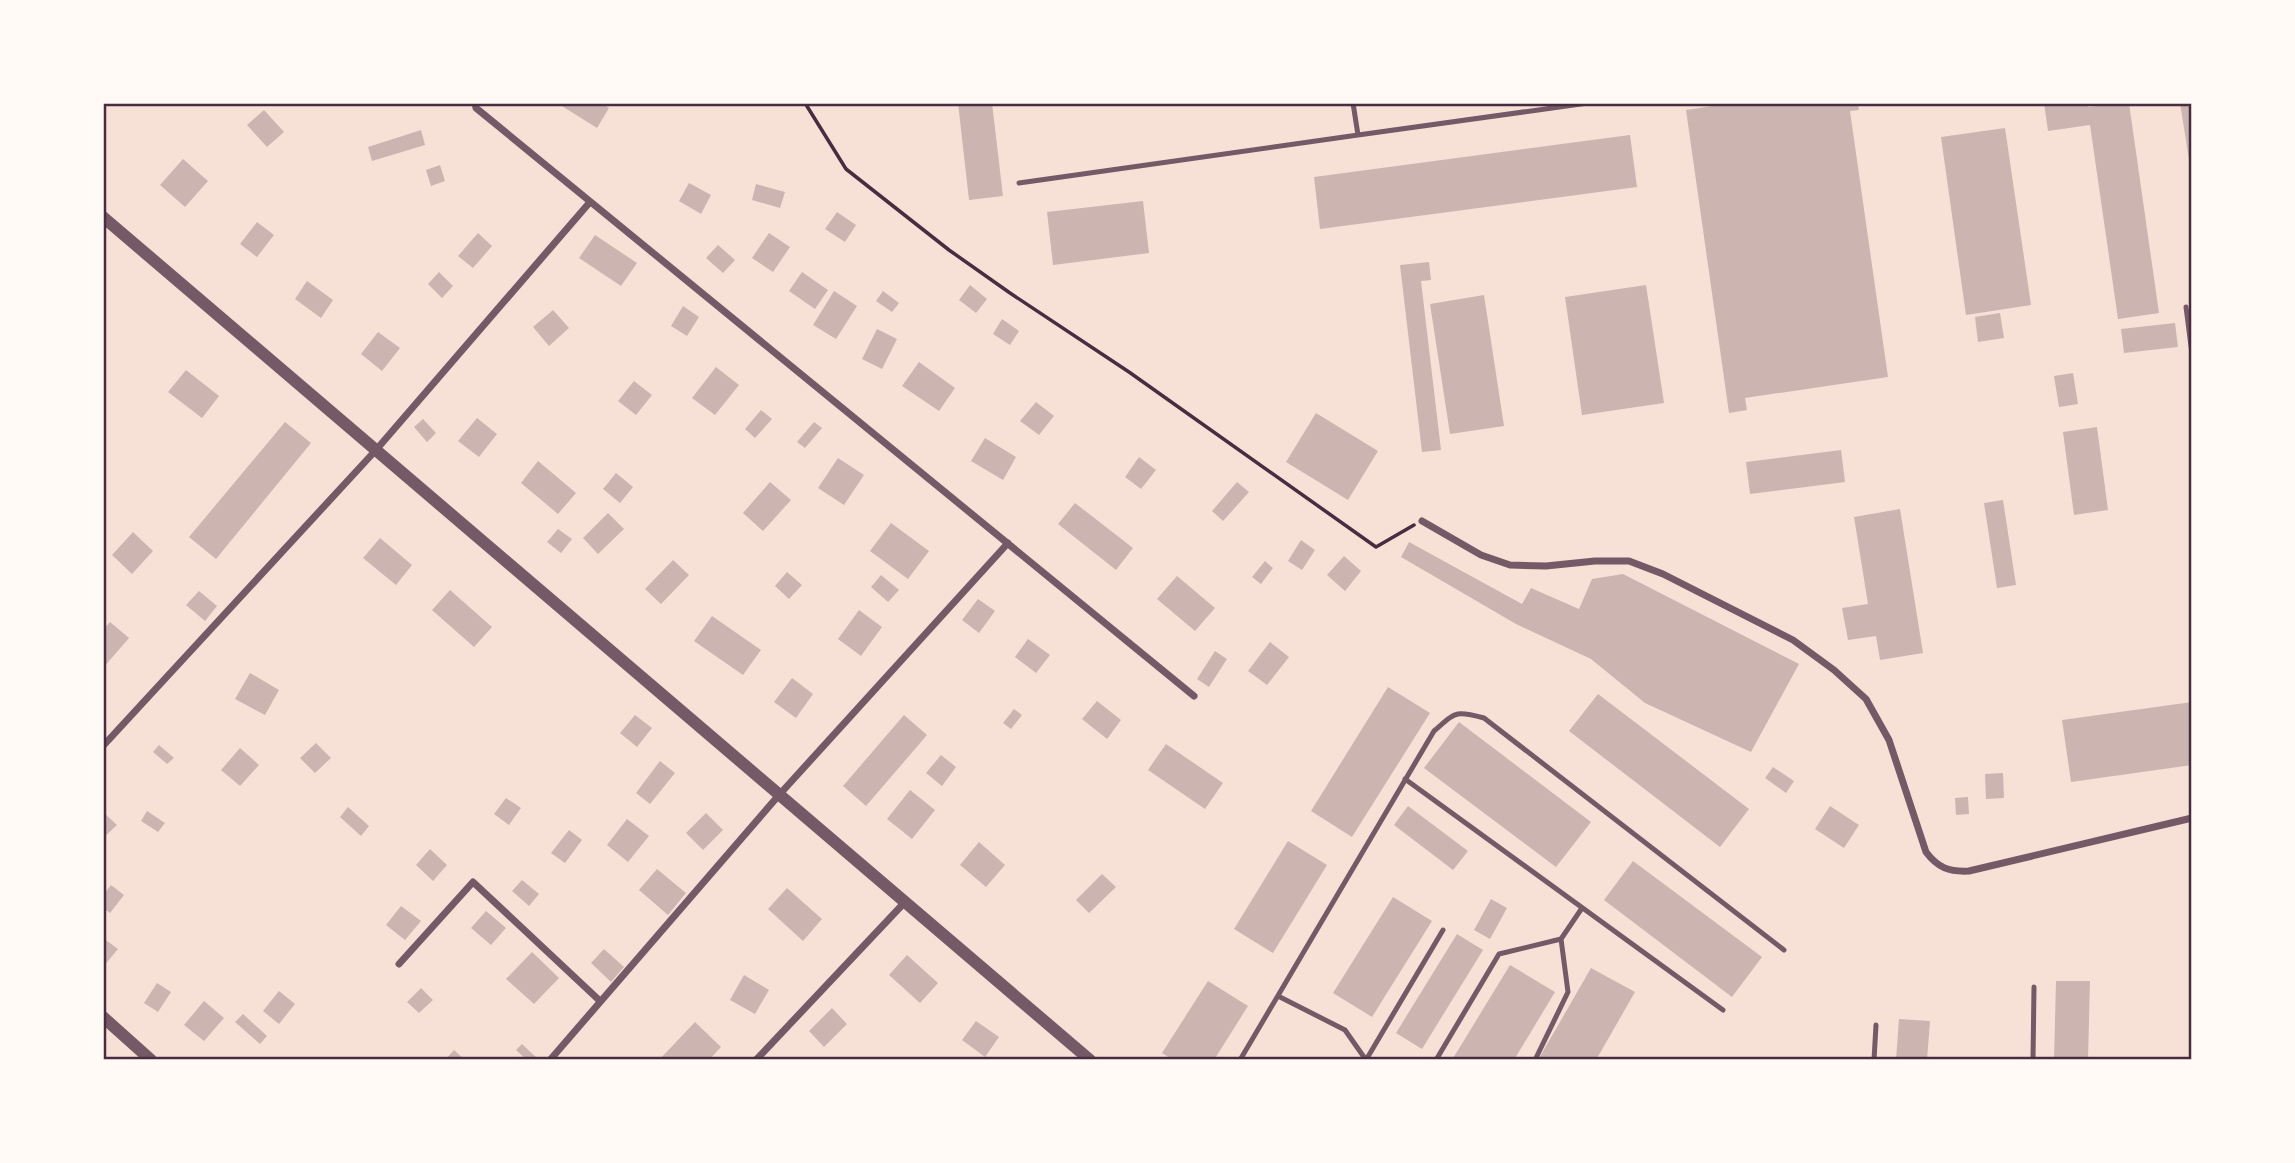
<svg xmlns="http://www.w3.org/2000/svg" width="2295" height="1163" font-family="'Open Sans',sans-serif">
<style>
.building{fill:#ccb4b1}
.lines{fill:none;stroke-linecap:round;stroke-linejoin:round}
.path{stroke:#4a2c40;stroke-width:3.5}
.service{stroke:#755966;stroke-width:5}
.minor{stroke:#755966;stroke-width:7}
.tertiary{stroke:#755966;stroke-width:12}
.neatline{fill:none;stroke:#4a2c40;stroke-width:2.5}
</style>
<rect width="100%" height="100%" fill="#f7e1d7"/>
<path class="building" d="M557 103H602L609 108 597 128Z
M958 103H992L1003 196 969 200Z
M1733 103H1858L1859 110 1850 111 1888 377 1745 398 1747 410 1729 413 1686 110Z
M2044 103H2088V107L2129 103 2159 313 2118 319 2090 125 2048 131Z
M2180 103H2192V165L2190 166Z
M264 110 284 132 267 147 247 125Z
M2005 128 2031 305 1966 315 1941 137Z
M421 130 425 145 372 161 368 147Z
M1630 135 1637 187 1320 229 1314 177Z
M183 159 208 181 185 207 160 185Z
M440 165 445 181 431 186 426 170Z
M689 183 711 195 701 214 679 201Z
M756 184 785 192 780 208 752 200Z
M1143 201 1149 253 1053 265 1047 212Z
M837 212 856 225 845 242 825 229Z
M257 222 274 235 257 257 240 244Z
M478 233 492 246 473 268 458 256Z
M769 233 790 247 773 272 752 258Z
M595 235 637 263 621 286 579 258Z
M718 245 735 260 723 273 706 258Z
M1429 262 1431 280 1421 281 1441 450 1422 452 1400 265Z
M439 272 453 286 442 298 428 284Z
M802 272 828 290 815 309 789 291Z
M307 281 333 300 321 318 295 299Z
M970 285 987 299 976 313 959 300Z
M1646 285 1664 403 1582 415 1565 297Z
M834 291 857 306 836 339 813 325Z
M883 291 899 303 892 312 876 301Z
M1484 295 1504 426 1450 434 1430 304Z
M683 306 699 317 687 336 671 326Z
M553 310 569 328 549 346 533 327Z
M2000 313 2004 338 1978 342 1975 317Z
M1002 319 1019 331 1010 345 993 334Z
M2175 323 2178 347 2124 353 2121 329Z
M877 329 897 339 882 369 862 359Z
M378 332 400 348 382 371 361 354Z
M919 362 955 388 939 411 902 386Z
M716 367 739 385 715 415 692 398Z
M186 370 219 396 202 418 168 392Z
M2073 373 2078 404 2059 407 2054 376Z
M634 381 652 395 636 415 618 401Z
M1036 402 1054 416 1039 435 1020 421Z
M761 410 772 419 755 438 745 429Z
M1316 413 1378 451 1348 500 1286 462Z
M477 418 497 434 479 457 458 441Z
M423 419 436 433 427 442 414 427Z
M285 422 311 443 216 559 189 537Z
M814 422 822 428 805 448 797 442Z
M2097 427 2108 510 2074 515 2063 432Z
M985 438 1016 457 1003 480 971 461Z
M1841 450 1845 482 1750 494 1746 462Z
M1139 457 1156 470 1141 489 1125 477Z
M838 458 864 475 844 505 818 488Z
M538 461 576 493 558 514 521 483Z
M616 473 633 487 620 503 603 489Z
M770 482 791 500 763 531 743 513Z
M1237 482 1249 492 1223 521 1212 511Z
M2003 500 2016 585 1997 588 1984 503Z
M1075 503 1133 548 1116 570 1058 524Z
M1900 509 1923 653 1880 660 1876 636 1848 640 1842 608 1868 604 1854 517Z
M608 513 624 529 598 554 583 538Z
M891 523 929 551 908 579 870 551Z
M558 529 572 539 561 553 547 542Z
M133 532 153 551 132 574 112 555Z
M380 538 412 565 396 585 363 558Z
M1301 540 1315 550 1302 570 1288 561Z
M1409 542 1522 604 1531 588 1579 609 1592 579 1623 574 1799 664 1751 752 1645 703 1591 659 1516 624 1401 557Z
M1344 556 1361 571 1345 591 1327 575Z
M673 560 689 575 661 604 645 589Z
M1265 561 1273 568 1261 584 1252 577Z
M787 572 802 585 789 599 775 586Z
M881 575 899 590 888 602 871 587Z
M1177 576 1215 608 1195 631 1157 599Z
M450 590 492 627 474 647 432 610Z
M199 591 217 606 205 621 186 605Z
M978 599 995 611 979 633 962 620Z
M859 610 882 627 861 656 838 639Z
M712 616 761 650 743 675 694 641Z
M110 622 129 638 103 668V630Z
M1028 639 1050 655 1036 673 1015 657Z
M1270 642 1289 657 1267 685 1248 671Z
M1215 651 1227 659 1209 687 1197 679Z
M250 673 279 690 265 715 235 699Z
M792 678 813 694 796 718 774 702Z
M1388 687 1430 713 1352 837 1311 811Z
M1598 694 1749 809 1720 847 1569 731Z
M1097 701 1121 720 1107 739 1082 719Z
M2192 702V765L2071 782 2062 720Z
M1014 709 1022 715 1011 729 1003 723Z
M635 715 652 728 637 747 620 733Z
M904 715 927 735 866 806 843 786Z
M1459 722 1591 822 1556 867 1424 768Z
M316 743 331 758 315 773 300 758Z
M1166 744 1223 783 1205 809 1148 770Z
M159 745 174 758 167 764 153 752Z
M240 748 259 765 240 786 221 770Z
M941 755 956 767 942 786 926 773Z
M660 761 675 773 650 804 636 793Z
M1773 767 1794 781 1786 793 1765 778Z
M2003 773 2004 798 1986 799 1985 774Z
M910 790 935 810 912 839 887 819Z
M1968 797 1969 814 1956 815 1955 798Z
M506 798 521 808 509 825 494 814Z
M1408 806 1468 851 1453 870 1394 825Z
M1830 806 1859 825 1844 848 1815 829Z
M348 807 369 826 361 836 340 817Z
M147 811 165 823 158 832 141 821Z
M103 812 117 825 103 838Z
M706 813 723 830 703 850 686 833Z
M627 819 649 836 628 862 607 845Z
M569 830 582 840 565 863 551 853Z
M1288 841 1327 865 1273 953 1234 929Z
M979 842 1005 865 986 887 960 865Z
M430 849 447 865 433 881 416 865Z
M1633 861 1762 957 1732 997 1604 900Z
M657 869 686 893 668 915 639 890Z
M1102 874 1116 887 1089 913 1076 900Z
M522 880 539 894 529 906 512 891Z
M111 885 124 895 110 913 103 908V895Z
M787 888 822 919 803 941 768 909Z
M1393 897 1432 921 1372 1017 1333 993Z
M1491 899 1507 908 1490 939 1474 930Z
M401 906 421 921 405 940 386 925Z
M486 911 506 928 491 945 471 928Z
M1457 934 1483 950 1422 1049 1396 1033Z
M103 938 118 949 103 967Z
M604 949 624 967 611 982 591 963Z
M532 952 559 978 534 1004 506 979Z
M907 955 938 983 920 1003 889 975Z
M1510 965 1555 992 1514 1060H1452Z
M1591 968 1635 992 1596 1060H1538Z
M744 975 769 990 755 1014 730 1000Z
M1208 981 1248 1006 1214 1060H1173L1162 1053Z
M2056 981H2090L2088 1060H2054Z
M157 983 171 992 158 1012 144 1003Z
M421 988 433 1000 419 1013 407 1002Z
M279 991 295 1004 279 1024 263 1011Z
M204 1001 224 1018 204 1041 184 1025Z
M832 1008 847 1024 824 1047 809 1031Z
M243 1014 267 1036 260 1044 235 1022Z
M1899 1019 1930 1021 1927 1060H1896Z
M976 1021 999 1037 985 1057 962 1040Z
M695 1022 721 1047 709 1060H659Z
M522 1044 539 1060H527L516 1050Z
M454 1050 465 1060H445Z"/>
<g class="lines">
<path class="path" d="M805 103 846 169 949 250 1010 293 1129 372 1376 547 1414 525"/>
<path class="service" d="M1353 103 1358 135 1588 103
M1019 183 1358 135
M2186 307 2192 354
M1405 779 1723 1010
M1278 996 1345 1030 1366 1060
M1240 1060 1434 731C1456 712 1455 710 1484 718L1784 950
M1366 1060 1443 930
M1436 1060 1499 954 1561 939 1582 908
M1535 1060 1568 992 1561 939
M1874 1060 1876 1025
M2033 1060 2034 987"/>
<path class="minor" d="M475 103 476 108 1194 696
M1422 521 1481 555 1510 565 1546 566 1595 561H1629L1663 574 1793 640 1834 670 1866 699 1889 740 1926 852C1938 868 1949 872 1969 871L2192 818
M103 746 376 450 590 202
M399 964 473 882 600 1001
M550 1060 779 795 1008 543
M756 1060 905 902"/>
<path class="tertiary" d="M103 217 1090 1060
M103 1017 151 1060"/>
</g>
<rect width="2295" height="1163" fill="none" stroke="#fffaf5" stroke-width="210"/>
<rect x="105" y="105" width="2085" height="953" class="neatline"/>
</svg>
